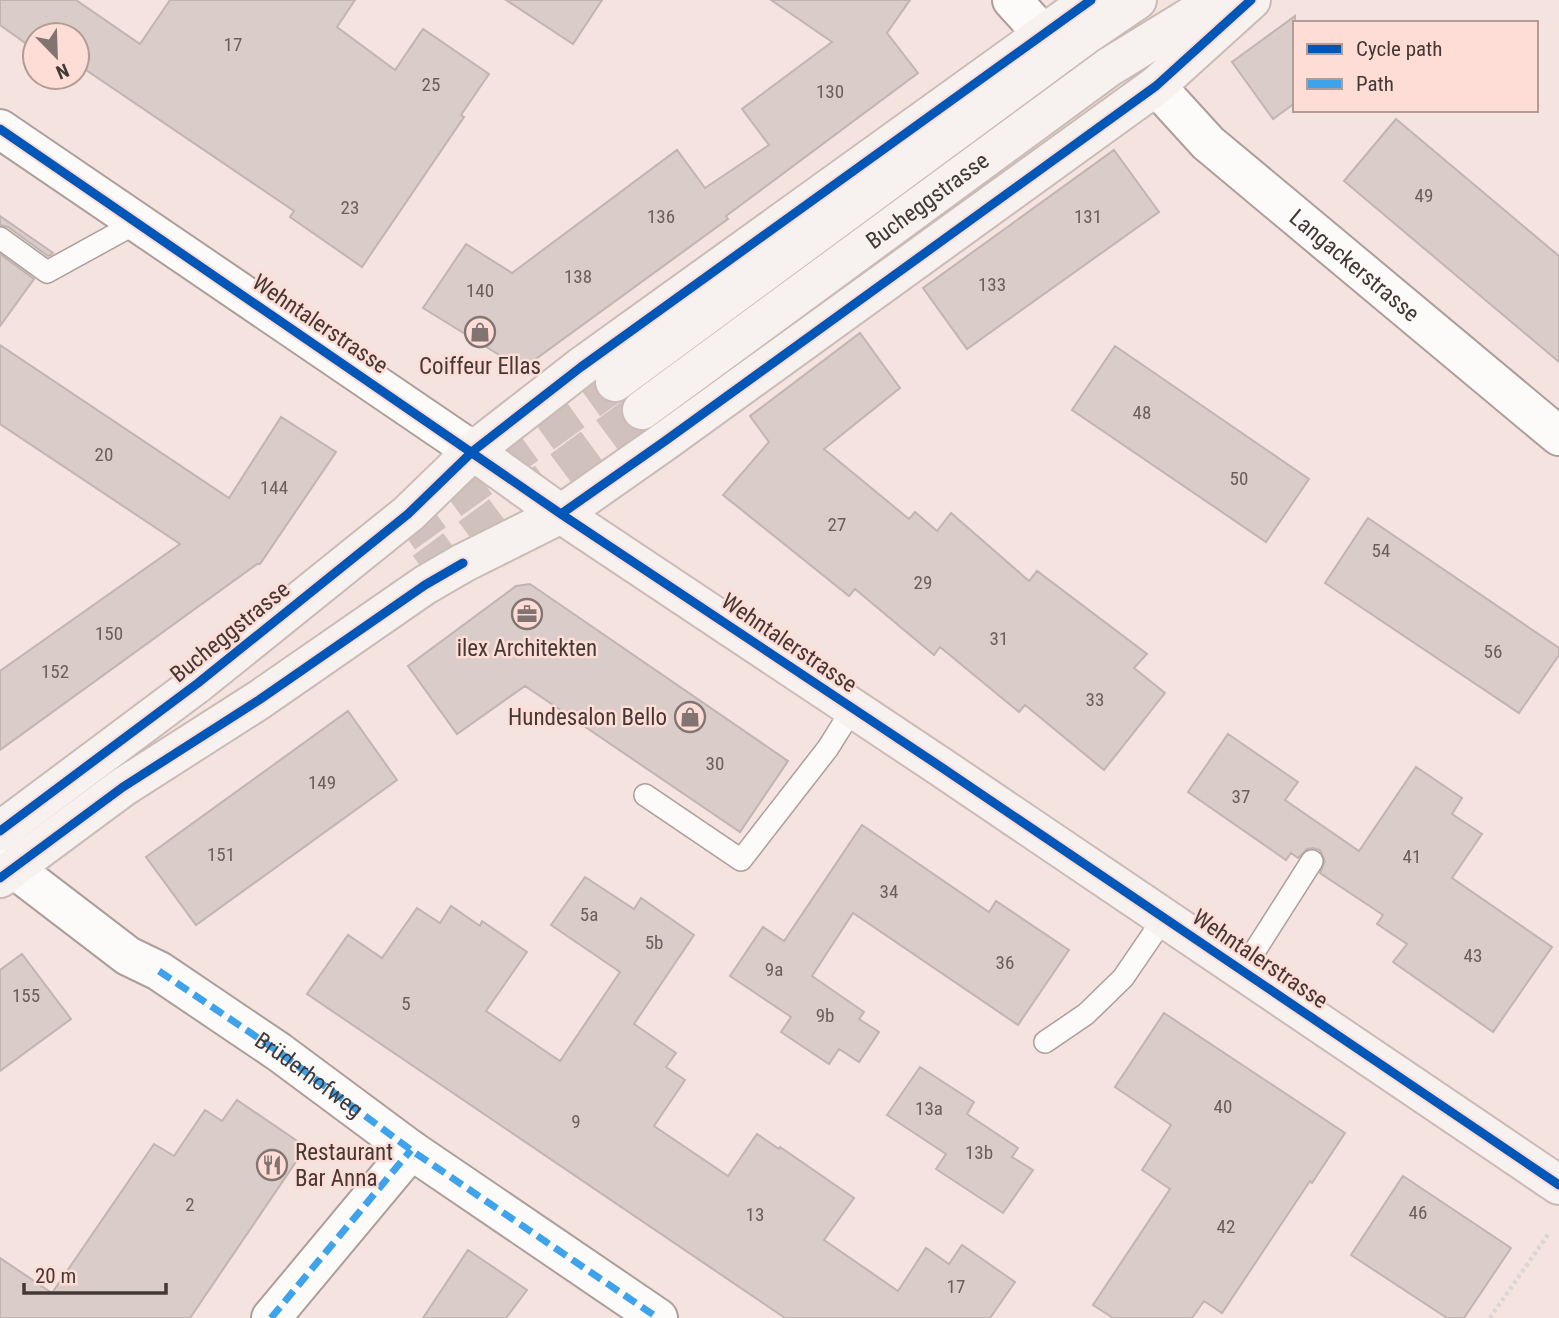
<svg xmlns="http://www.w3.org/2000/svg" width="1559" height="1318" font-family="'Roboto Condensed',sans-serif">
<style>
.building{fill:#daccc8;stroke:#c1b4b1;stroke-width:2}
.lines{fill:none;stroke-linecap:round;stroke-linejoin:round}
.primary-tunnel{stroke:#d1c1bd;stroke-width:38;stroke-dasharray:38 19;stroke-linecap:butt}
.service-casing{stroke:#ab9e9b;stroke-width:24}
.minor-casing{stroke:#ab9e9b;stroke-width:42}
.tertiary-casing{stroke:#ab9e9b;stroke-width:42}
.primary-casing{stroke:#cabbb7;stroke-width:42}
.path{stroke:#dbd6d6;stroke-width:4.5;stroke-dasharray:3.5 3.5;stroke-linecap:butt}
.service{stroke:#fdfbfa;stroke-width:21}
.minor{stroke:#fdfbfa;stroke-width:38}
.tertiary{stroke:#fdfbfa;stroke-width:38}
.primary{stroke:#f7f1ef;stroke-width:38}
.quiet{stroke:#3fa3eb;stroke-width:7;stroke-dasharray:14 7;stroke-linecap:butt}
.cycleway-casing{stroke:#fdddd6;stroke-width:13}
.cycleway{stroke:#0057b8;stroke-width:9}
.labels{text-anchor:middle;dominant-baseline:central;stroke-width:5;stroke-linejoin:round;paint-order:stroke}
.number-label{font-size:19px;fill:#6b5e5b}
.street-label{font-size:23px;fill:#443835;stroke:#fdddd6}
.poi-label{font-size:23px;fill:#443835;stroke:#fdddd6}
</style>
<rect width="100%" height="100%" fill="#f4e3df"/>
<path class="building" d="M0 0H76L140 44 170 0H355L337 27 395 70 423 29 489 74 461 115 464 117 362 267 290 217 294 211 80 66 77 71V35H35V50L0 25Z
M506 0H602L573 44Z
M771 0H910L887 33 918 73 726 216 728 219 522 369 423 308 466 244 512 273 677 150 705 188 769 145 742 109 832 42Z
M1295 16V103L1273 119 1232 62Z
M1396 119 1559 256V362L1344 181Z
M1114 150 1159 212 967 349 923 288Z
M0 216 53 253 51 255 48 256 8 227 0 225Z
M0 254 34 279 0 326Z
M860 333 900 388 824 449 909 519 915 512 937 531 951 513 1029 581 1037 571 1147 654 1134 668 1165 693 1104 770 1025 705 1019 712 940 647 934 655 855 589 849 596 723 495 769 442 750 416Z
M0 345 229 498 281 417 336 452 260 564H257L0 750V671L180 544 0 424Z
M1115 346 1309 479 1266 542 1072 410Z
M1368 518 1559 648V655L1519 713 1325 583Z
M530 584 788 761 740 832 525 686 457 734 408 666 516 586Z
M348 711 397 780 196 925 146 857Z
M1228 734 1298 782 1285 800 1359 851 1416 767 1462 798 1452 814 1482 834 1452 878 1552 947 1493 1032 1393 962 1407 944 1377 924 1383 915 1320 873 1325 861 1320 850 1313 848 1307 849 1298 858 1291 853 1286 860 1188 792Z
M862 825 989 912 996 901 1069 950 1018 1025 853 913 812 976 864 1012 859 1019 879 1032 859 1062 839 1049 829 1064 781 1032 791 1017 730 976 763 927 784 941Z
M585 877 634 909 641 898 694 935 634 1024 676 1053 666 1067 685 1080 654 1126 728 1176 757 1134 779 1149 780 1147 854 1198 824 1240 898 1291 926 1248 949 1264 962 1245 1015 1282 990 1318H785L307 994 348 935 382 958 417 908 440 923 451 906 480 926 482 921 527 952 486 1011 560 1061 620 972 551 925Z
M22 954 71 1019 0 1071V970Z
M1164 1013 1345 1133 1312 1183 1310 1181 1222 1313 1204 1301 1192 1318H1113L1093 1305 1170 1189 1142 1170 1171 1125 1115 1087Z
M920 1067 974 1102 967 1114 1018 1148 1012 1157 1033 1170 1003 1213 936 1169 946 1154 887 1115Z
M237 1100 306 1147 190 1318H0V1258L52 1293 154 1144 174 1156 205 1110 222 1121Z
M1403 1176 1511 1248 1464 1318H1447L1351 1255Z
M468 1250 527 1290 506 1318H423Z"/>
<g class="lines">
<path class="primary-tunnel" d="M404 534 615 382
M424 571 642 410"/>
<g class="service-casing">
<path id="service" d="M0 238 47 272 138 222
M645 795 741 860 828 748 853 708
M1242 971 1312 861
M1045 1042 1086 1014 1123 978 1164 918"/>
</g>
<g class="minor-casing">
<g id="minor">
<path d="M1012 0 1043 34"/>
<path id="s1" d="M1156 86 1208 143 1559 436"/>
<path id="s2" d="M0 851 13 868 128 956 159 971 279 1052 411 1150 658 1318"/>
<path d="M271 1318 411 1150"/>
</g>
</g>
<g class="tertiary-casing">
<path id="tertiary" d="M0 129 473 451"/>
</g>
<g class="primary-casing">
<g id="primary">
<path d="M615 382 1087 34 1137 0"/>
<path id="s3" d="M642 410 1109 67 1218 0"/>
<path d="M473 451 561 514 941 767 1559 1185"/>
<path d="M0 831 198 683 408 514 473 451 581 367 1091 0"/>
<path d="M0 878 123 787 259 700 425 585 463 563 561 514 665 441 1156 86 1251 0"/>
</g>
</g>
<path class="path" d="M1490 1318 1549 1233"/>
<use href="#service" class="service"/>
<use href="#minor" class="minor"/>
<use href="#tertiary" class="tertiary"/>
<use href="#primary" class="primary"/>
<path class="quiet" d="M159 971 279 1052 411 1150 658 1318
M271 1318 411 1150"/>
<g class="cycleway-casing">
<path id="cycleway" d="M0 129 561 514 941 767 1559 1185
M561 514 665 441 1156 86 1251 0
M0 831 198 683 408 514 473 451 581 367 1091 0
M0 878 123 787 259 700 425 585 463 563"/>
</g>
<use href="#cycleway" class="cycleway"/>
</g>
<defs>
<g id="shop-ring" transform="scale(1.575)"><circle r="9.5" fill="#fdddd6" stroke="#827470" stroke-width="1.5"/><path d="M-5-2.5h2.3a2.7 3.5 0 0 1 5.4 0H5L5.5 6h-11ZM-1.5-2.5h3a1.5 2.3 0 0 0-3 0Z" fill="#827470"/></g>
<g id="office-ring" transform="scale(1.575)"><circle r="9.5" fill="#fdddd6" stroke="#827470" stroke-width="1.5"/><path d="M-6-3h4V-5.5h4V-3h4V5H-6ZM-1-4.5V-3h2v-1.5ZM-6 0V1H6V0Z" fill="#827470"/></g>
<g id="restaurant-ring" transform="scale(1.575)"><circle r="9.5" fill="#fdddd6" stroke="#827470" stroke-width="1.5"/><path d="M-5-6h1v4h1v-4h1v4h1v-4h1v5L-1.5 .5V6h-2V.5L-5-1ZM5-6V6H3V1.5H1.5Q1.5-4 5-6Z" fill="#827470"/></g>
</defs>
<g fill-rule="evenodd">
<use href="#shop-ring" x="480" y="332"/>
<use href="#office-ring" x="527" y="614"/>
<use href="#shop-ring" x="690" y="717"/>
<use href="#restaurant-ring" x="272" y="1165"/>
</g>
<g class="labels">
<g class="number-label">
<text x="233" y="44">17</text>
<text x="431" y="84">25</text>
<text x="830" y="91">130</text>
<text x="1424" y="195">49</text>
<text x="350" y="207">23</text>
<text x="661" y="216">136</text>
<text x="1088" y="216">131</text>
<text x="578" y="276">138</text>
<text x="992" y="284">133</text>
<text x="480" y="290">140</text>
<text x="1142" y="412">48</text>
<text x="104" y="454">20</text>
<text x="1239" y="478">50</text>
<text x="274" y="487">144</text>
<text x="837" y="524">27</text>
<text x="1381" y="550">54</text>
<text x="923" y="582">29</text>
<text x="109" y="633">150</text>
<text x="999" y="638">31</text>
<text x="1493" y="651">56</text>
<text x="55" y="671">152</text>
<text x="1095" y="699">33</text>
<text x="715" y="763">30</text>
<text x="322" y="782">149</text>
<text x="1241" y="796">37</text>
<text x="221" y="854">151</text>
<text x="1412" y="856">41</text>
<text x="889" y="891">34</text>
<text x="589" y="914">5a</text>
<text x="654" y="942">5b</text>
<text x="1473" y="955">43</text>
<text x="1005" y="962">36</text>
<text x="774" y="969">9a</text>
<text x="26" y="995">155</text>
<text x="406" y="1003">5</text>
<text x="825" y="1015">9b</text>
<text x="1223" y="1106">40</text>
<text x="929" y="1108">13a</text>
<text x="576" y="1121">9</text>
<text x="979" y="1152">13b</text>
<text x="190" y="1204">2</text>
<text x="1418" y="1212">46</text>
<text x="755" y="1214">13</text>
<text x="1226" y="1226">42</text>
<text x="956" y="1286">17</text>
</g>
<g class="street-label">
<text stroke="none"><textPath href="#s3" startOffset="354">Bucheggstrasse</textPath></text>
<text stroke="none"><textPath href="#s1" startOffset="268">Langackerstrasse</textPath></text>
<text transform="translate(320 324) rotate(34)">Wehntalerstrasse</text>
<text transform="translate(230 632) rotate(-39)">Bucheggstrasse</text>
<text transform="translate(789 643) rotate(34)">Wehntalerstrasse</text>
<text transform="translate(1260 959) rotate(34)">Wehntalerstrasse</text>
<text stroke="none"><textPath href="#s2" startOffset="383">Brüderhofweg</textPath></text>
</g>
<g class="poi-label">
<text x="480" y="366">Coiffeur Ellas</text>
<text x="527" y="648">ilex Architekten</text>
<text x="667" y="717" text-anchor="end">Hundesalon Bello</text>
<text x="295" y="1152" text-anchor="start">Restaurant<tspan x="295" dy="26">Bar Anna</tspan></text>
</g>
</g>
<rect x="1293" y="21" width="245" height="91" fill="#fdddd6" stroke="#b39b96" stroke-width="2"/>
<rect x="1307" y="44" width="35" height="10" fill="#0057b8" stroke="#b39b96" stroke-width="2"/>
<text x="1356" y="56" font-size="21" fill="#443835">Cycle path</text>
<rect x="1307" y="79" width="35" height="10" fill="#3fa3eb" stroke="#b39b96" stroke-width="2"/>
<text x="1356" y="91" font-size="21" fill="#443835">Path</text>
<g transform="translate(56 56) rotate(157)"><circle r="33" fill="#fdddd6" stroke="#b39b96" stroke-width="2"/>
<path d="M0-5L12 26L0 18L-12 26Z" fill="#827470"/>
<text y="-10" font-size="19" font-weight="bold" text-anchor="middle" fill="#443835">N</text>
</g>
<path d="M24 1283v10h142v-10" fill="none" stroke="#443835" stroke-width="3.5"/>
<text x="35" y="1283" font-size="21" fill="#443835" stroke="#fdddd6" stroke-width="5" paint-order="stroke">20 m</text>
</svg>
